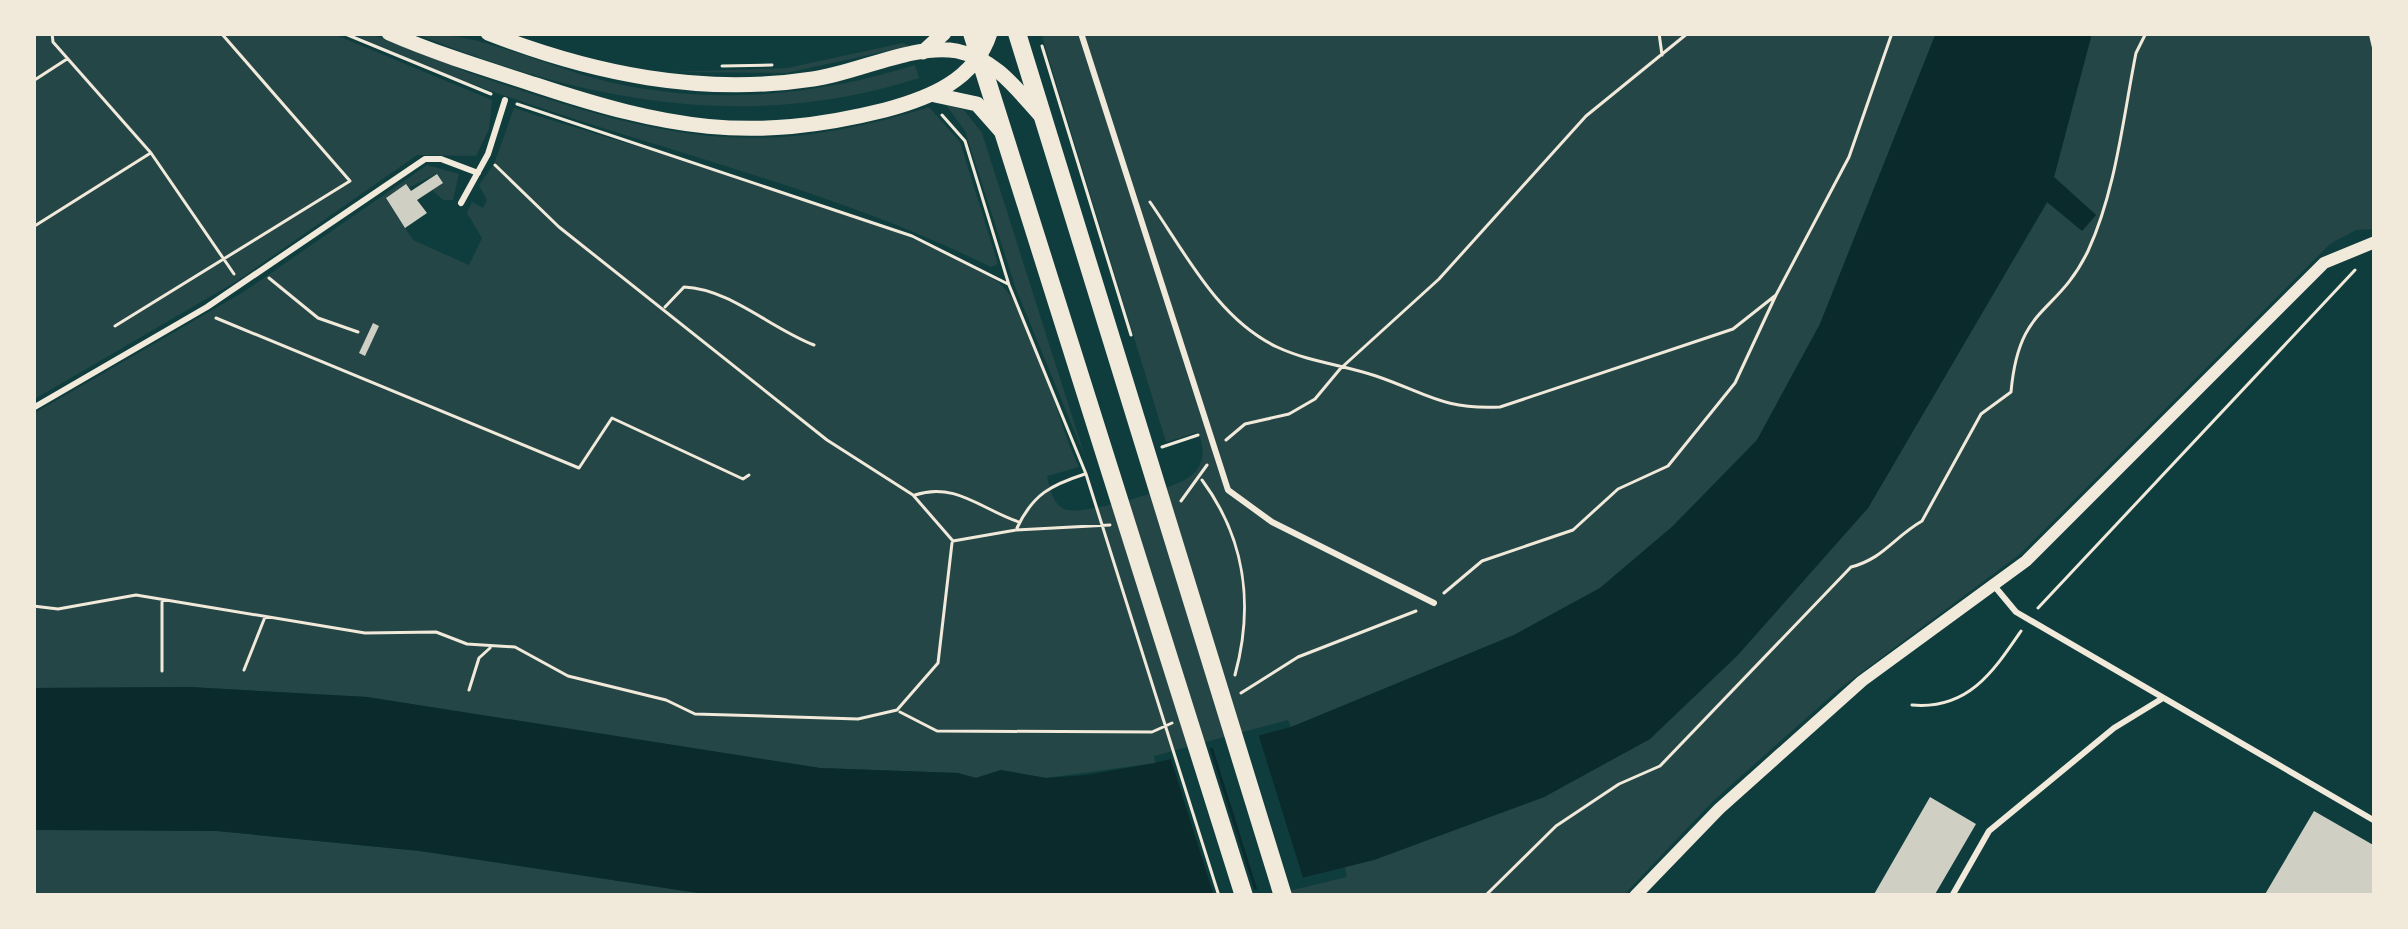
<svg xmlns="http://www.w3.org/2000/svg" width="2408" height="929" font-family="Signika,sans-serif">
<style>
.green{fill:#244646}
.water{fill:#0a2a2b}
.pier{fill:#0f3d3e}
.building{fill:#cfcfc3}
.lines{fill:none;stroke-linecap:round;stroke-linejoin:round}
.path{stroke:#f1e9da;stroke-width:3}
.service{stroke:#f1e9da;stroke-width:6}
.minor{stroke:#f1e9da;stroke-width:12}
.tertiary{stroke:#f1e9da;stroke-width:15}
.primary{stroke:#f1e9da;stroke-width:18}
</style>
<rect width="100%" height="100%" fill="#0f3d3e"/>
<path class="green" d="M33 33H331L492 100 489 129 476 156 417 155 237 281 33 400Z
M351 33C391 33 441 64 481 77 652 135 749 164 929 107L960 142 998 264 991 267C787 166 556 132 351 33Z
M414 33C480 33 527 59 590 77 697 107 810 98 915 65L919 78C746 134 578 100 414 33Z
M1041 33H1936L1820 324 1757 440 1673 526 1600 588 1514 635 1311 720 1291 727 1288 720 1154 756 1155 763 1046 778 1001 770 976 778 958 773 820 768 367 697 189 687 33 688V414L245 291 427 165 459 174 453 200H443L432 190 442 183 436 174 386 199 413 240 469 265 482 238 467 213 472 202 483 208 487 200 479 185 494 164 514 108C598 137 964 237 1005 289 1044 338 1052 411 1079 467L1047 476C1050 488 1052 503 1064 509 1082 517 1176 489 1192 475 1205 463 1205 448 1198 432L1166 442Z
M2092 33H2375V229L2356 230 2330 244 2020 554 1839 689 1712 802 1623 896H1268L1347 877 1345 867 1544 797 1650 739 1868 508 2048 201 2082 230 2096 215 2054 177Z
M903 43 910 46 786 73 674 72 787 68Z
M946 105 964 110 982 133 1085 457 1016 289 965 131Z
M43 829 217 831 420 851 718 896H33V830Z"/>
<path class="water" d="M1936 33H2092L2054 177 2096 215 2082 231 2047 202 1868 508 1737 656 1650 739 1544 797 1374 860 1228 896H718L420 851 217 831 33 830V688L189 687 367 697 820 768 958 773 976 778 1001 770 1046 778 1086 775 1155 763 1291 727 1514 635 1600 588 1673 526 1757 440 1820 324Z"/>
<path class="pier" d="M1257 730 1305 884 1259 895 1211 742Z
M1208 743 1256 895 1214 896 1169 753Z"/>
<path class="building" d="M437 174 443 183 417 200 427 213 405 228 386 198 406 184 411 191Z
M373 323 379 326 365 356 359 353Z
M1930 797 1976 824 1934 896H1873Z
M2314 811 2375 846V896H2264Z"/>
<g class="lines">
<path class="path" d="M52 33 53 42 151 153 234 274
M343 33 491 94
M1659 33 1662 55
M2370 33 2375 54
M1042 46 1131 335
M722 66 772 65
M33 81 67 59
M517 104 912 236 1008 284
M942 115 965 141 1009 285 1086 474 1219 896
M495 165 559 227 827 440 913 495 953 541 1016 530 1110 525
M1150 202C1186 254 1218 319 1277 347 1309 362 1344 365 1376 376 1426 393 1443 410 1500 407L1733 329 1776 295 1849 157 1892 33
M33 227 149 154
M269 278 318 318 358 332
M665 307 684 287C730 289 770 328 814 345
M216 318 579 468 612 418 743 479 749 475
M115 326 350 181 221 33
M1226 440 1245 424 1289 414 1315 399 1340 369 1439 279 1586 116 1688 33
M1162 447 1198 435
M1202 480C1245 538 1254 605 1235 675
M915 495C955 481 984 511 1019 522
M1181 501 1207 465
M1017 528C1033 494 1051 485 1085 474
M1444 593 1482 561 1573 530 1618 489 1668 466 1735 383 1776 295
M33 606 58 609 136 595 365 633 436 632 467 644 515 647 568 676 666 700 695 714 858 719 897 710 938 663 952 543
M2038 608 2355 270
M244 670 265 617
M162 671V602
M469 690 479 658 490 648
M1241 693 1298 657 1416 611
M1912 705C1968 710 1993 672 2021 631
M900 712 937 731 1152 732 1172 723
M47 896H55
M1485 896 1556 826 1619 784 1660 766 1851 567C1883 559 1894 537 1922 521L1981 414 2011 392C2019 303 2056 317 2088 251 2116 190 2123 118 2136 53L2146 33"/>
<path class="service" d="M1081 33 1228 490 1272 522 1434 603
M461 203 488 154 505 100
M33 408 207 307 425 159H441L478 173
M1996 588 2016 612 2375 821
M1952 896 1989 831 2114 728 2163 698"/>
<path class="minor" d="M1635 896 1719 809 1862 681 2026 561 2324 263 2375 242"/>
<path class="tertiary" d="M389 33C437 54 487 69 536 85 666 128 749 144 885 110 930 98 975 80 990 33
M488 33C593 74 701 96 813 79 857 73 914 43 957 51 996 59 1018 91 1043 118
M923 52 944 33
M935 95 977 104 1000 130"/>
<path class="primary" d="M972 33 1244 896
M1017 33 1283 896"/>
</g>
<rect width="2408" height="929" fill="none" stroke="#f1e9da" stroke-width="72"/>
</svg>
